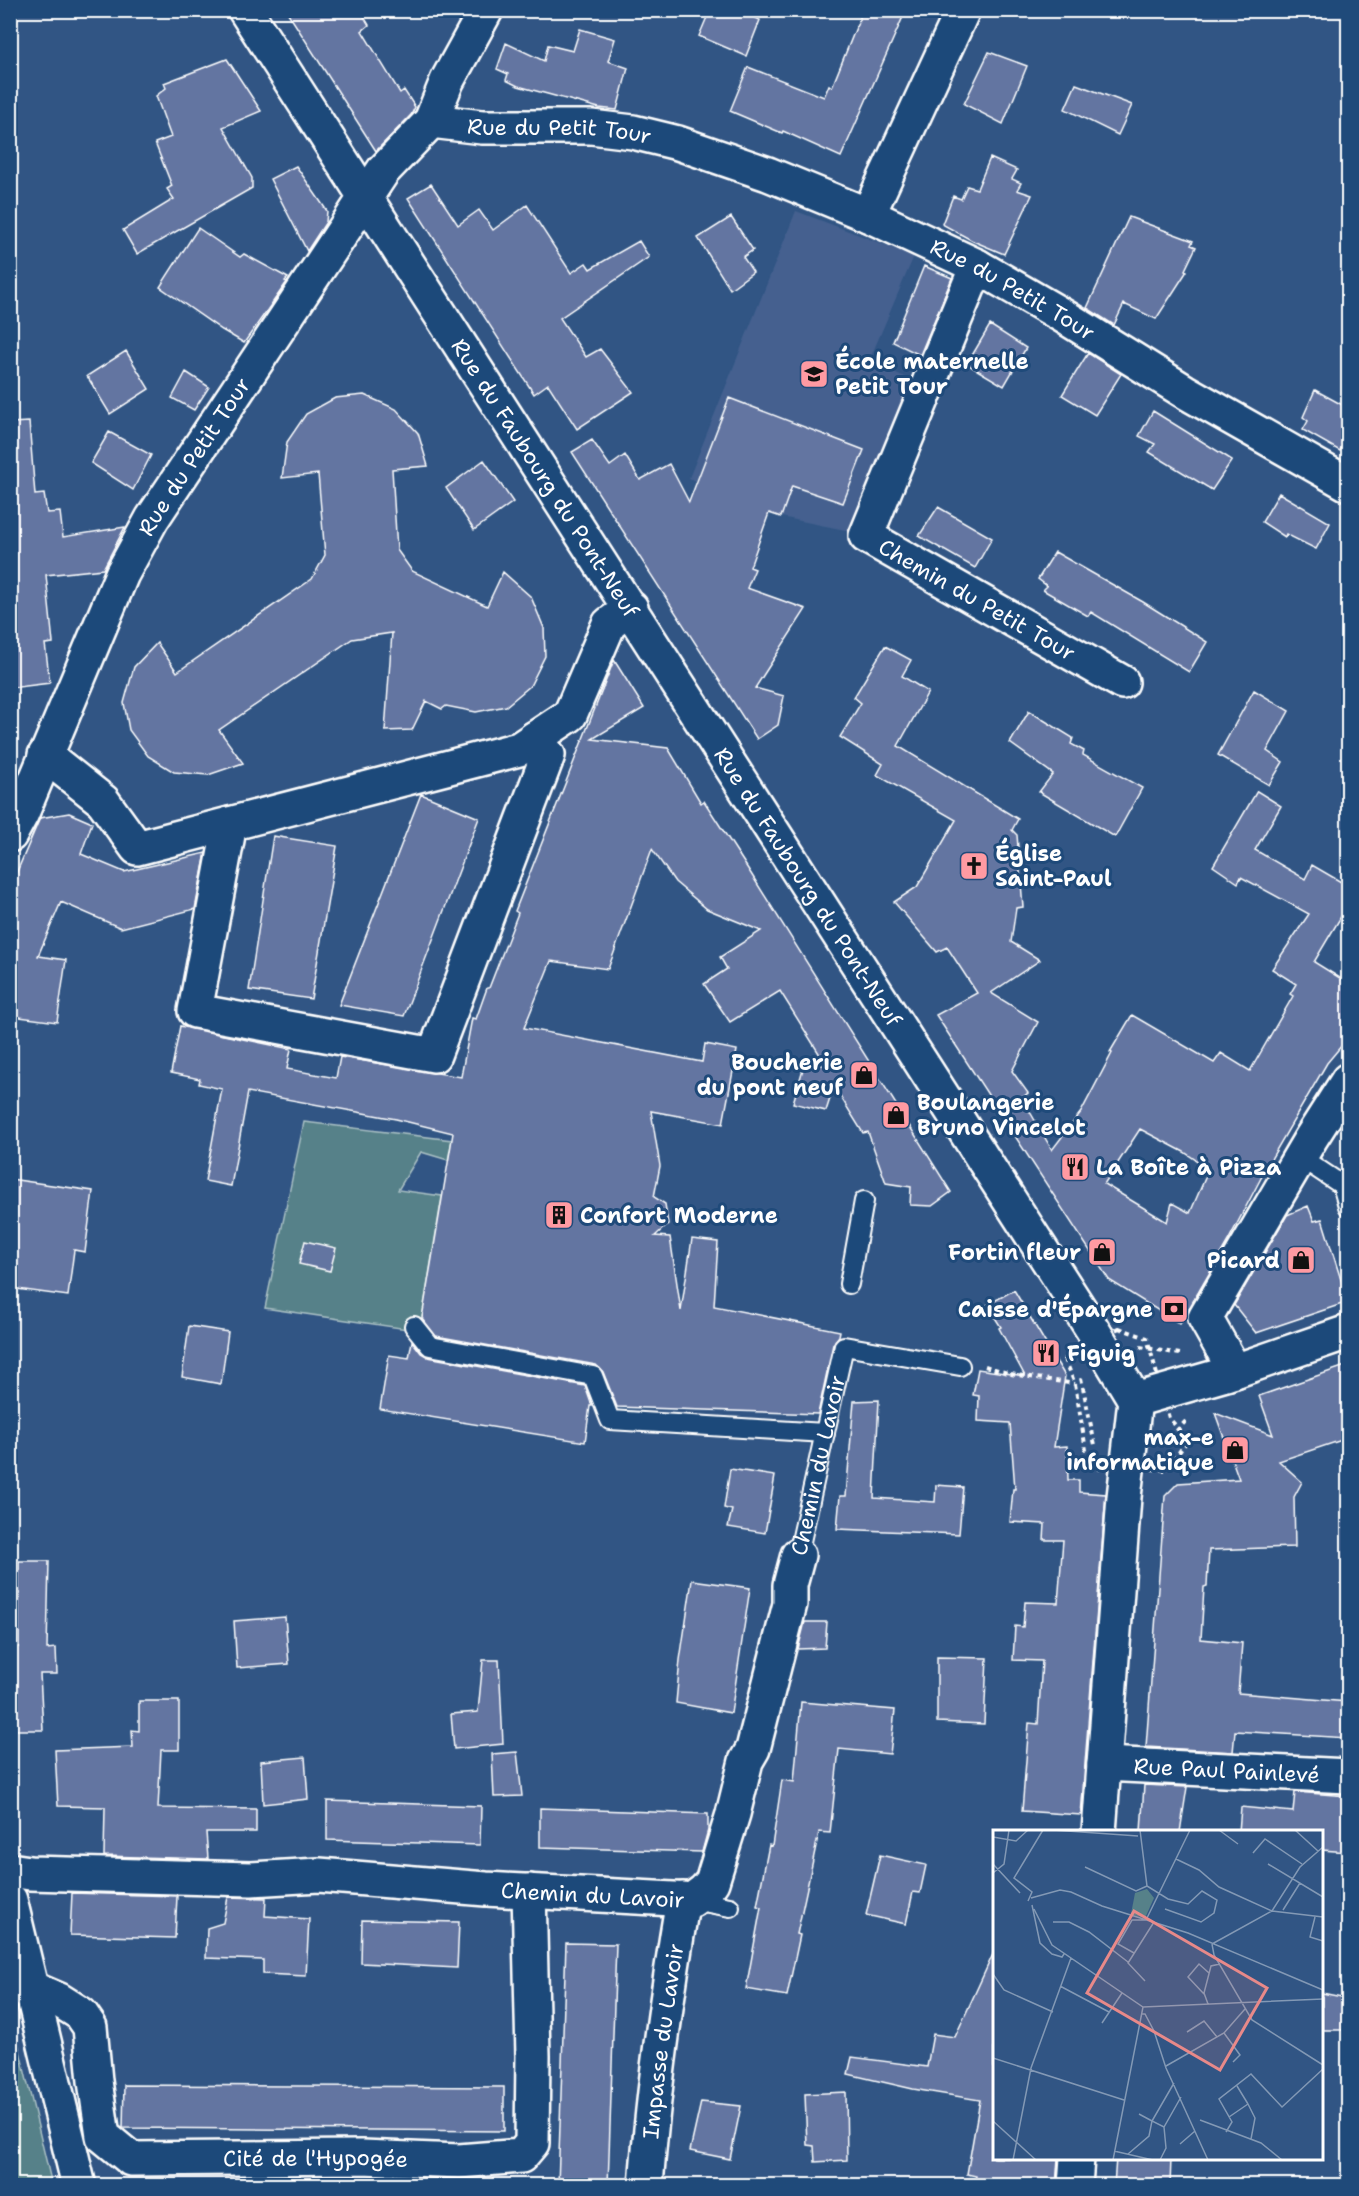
<svg xmlns="http://www.w3.org/2000/svg" width="1359" height="2196" font-family="'Shantell Sans',sans-serif">
<style>
.built{fill:#44618f}
.green{fill:#568189;stroke:#aac0c4;stroke-width:1.5}
.building{fill:#6374a1;stroke:#fff;stroke-width:1.5;fill-rule:evenodd}
.lines{fill:none;stroke-linecap:round;stroke-linejoin:round}
.service-casing{stroke:#fff;stroke-width:22}
.minor-casing{stroke:#fff;stroke-width:38}
.tertiary-casing{stroke:#fff;stroke-width:38}
.secondary-casing{stroke:#fff;stroke-width:38}
.path{stroke:#fff;stroke-width:4;stroke-dasharray:4.5 4.5;stroke-linecap:butt}
.service{stroke:#1f4a7a;stroke-width:18}
.minor{stroke:#1f4a7a;stroke-width:33}
.tertiary{stroke:#1f4a7a;stroke-width:33}
.secondary{stroke:#1f4a7a;stroke-width:33}
.labels{text-anchor:middle;dominant-baseline:central;stroke-width:6;stroke-linejoin:round;paint-order:stroke}
.street-label{font-size:22px;fill:#fff;stroke:#1f4a7a}
.poi-label{font-size:22px;font-weight:bold;fill:#fff;stroke:#1f4a7a;text-anchor:start}
.inset-road{fill:none;stroke:#8399b5;stroke-width:1.5}
.view{fill:#e88989;fill-opacity:0.15;stroke:#e88989;stroke-width:3}
.inset-edge{fill:none;stroke:#fff;stroke-width:3}
</style>
<rect width="100%" height="100%" fill="#315584"/>
<filter id="ink" filterUnits="userSpaceOnUse"><feTurbulence type="fractalNoise" baseFrequency=".0167" numOctaves="2"/><feDisplacementMap in="SourceGraphic" scale="12" xChannelSelector="R" yChannelSelector="G"/><feConvolveMatrix kernelMatrix="1 2 1 2 8 2 1 2 1" color-interpolation-filters="sRGB"/></filter>
<g filter="url(#ink)">
<path class="built" d="M796 211 914 256 869 361 914 381 855 532 781 517 689 478Z"/>
<path class="green" d="M304 1122 452 1140 448 1160 421 1152 398 1190 442 1196 421 1323 414 1330 265 1308Z
M11 2014 52 2185H11Z"/>
<path class="building" d="M286 10H360L369 25 362 31 400 93 404 90 415 107 411 115 376 151Z
M710 10H740L760 20 746 56 699 36Z
M863 10H906L841 157 783 131 782 133 730 111 748 67 824 97 829 85 832 87Z
M580 29 615 39 608 61 628 68 617 110 599 108 518 86 506 80 508 74 497 69 506 43 544 61 548 45 573 51Z
M989 52 1027 66 1003 124 964 104Z
M227 59 261 111 223 127 252 178V188L137 254 123 230 174 199 167 189 172 186 155 143 171 137 156 96 166 88 164 83Z
M1076 84 1132 105 1118 135 1065 109Z
M990 158 1017 170 1012 179 1021 183 1017 190 1032 195 1004 254 973 241 942 224 953 196 961 199 967 186 977 189Z
M296 166 327 211 326 222 307 251 270 179Z
M431 184 458 225 479 210 493 230 527 205 571 273 586 263 590 269 639 241 649 257 560 318 586 357 600 349 633 392 577 429 548 384 534 394 408 198Z
M731 217 753 250 743 257 753 272 730 289 698 238Z
M1129 217 1193 241 1191 245 1196 247 1185 270 1187 271 1156 319 1124 304 1114 325 1087 308Z
M198 228 240 257 244 254 288 278 285 281 287 282 244 343 222 330 160 287Z
M924 266 952 278 920 355 893 342Z
M990 325 1026 348 1004 386 967 364Z
M126 351 149 389 110 414 87 376Z
M1088 353 1121 374 1095 415 1062 395Z
M186 372 209 387 194 410 172 398Z
M1315 390 1348 408V436L1340 451 1303 430 1308 421 1303 417Z
M364 395 396 409 418 433 428 466 392 469 397 550 412 571 487 606 503 572 531 597 544 628 545 656 530 686 506 706 476 712 446 706 442 709 426 701 412 730 385 731 392 633 352 639 219 730 243 763 208 775 174 772 148 756 129 730 124 703 134 667 157 643 177 672 312 579 325 555 318 474 282 478 287 442 306 414 335 398Z
M729 398 864 450 843 503 792 486 781 517 769 513 750 567 755 569 747 588 806 609 755 688 784 696 778 725 757 739 572 452 592 440 610 466 625 455 640 480 669 464 689 502Z
M1153 411 1232 460 1212 490 1149 452 1155 444 1139 436Z
M29 422 35 495 44 494 47 513 60 512 63 537 125 527 103 569 46 575 53 643 45 644 50 683 10 688V423Z
M109 432 151 455 133 490 91 463Z
M484 460 513 502 474 530 446 488Z
M1279 493 1330 523 1316 549 1286 534 1285 537 1262 522Z
M938 507 992 538 975 568 919 536Z
M1055 552 1143 602 1207 642 1189 672 1091 612 1088 616 1043 590 1047 586 1038 579Z
M885 646 911 660 902 676 928 692 898 746 1018 819 1012 830 1017 835 1023 907 1016 908 1011 942 1040 960 991 993 1038 1022 1012 1071 1028 1093 1022 1098 1052 1150 1081 1112 1112 1053 1110 1052 1132 1015 1214 1063 1221 1053 1250 1071 1293 996 1290 994 1296 984 1272 969 1309 914 1241 877 1238 883 1213 866 1257 791 1281 806 1255 850 1305 879 1312 865 1348 886V905L1314 962 1348 983V1038L1327 1063 1271 1159 1228 1241 1180 1324 1109 1280 936 1015 977 993 947 947 937 952 894 902 917 887 956 820 877 775 883 764 840 737 861 703 854 697ZM1140 1129 1184 1152 1209 1169 1190 1213 1172 1203 1167 1222 1104 1184Z
M614 660 644 708 592 739 668 748 701 803 704 801 748 869 951 1192 932 1206 910 1205 911 1187 886 1183 868 1132 863 1133 834 1086 826 1111 793 1103 805 1062 827 1066 780 991 730 1022 704 984 727 969 720 957 761 931 707 909 675 882 652 849 608 969 551 961 524 1028 702 1062 705 1044 737 1050 723 1124 651 1111 660 1166 654 1197 665 1204 668 1224 655 1236 670 1237 681 1311 692 1239 718 1242 714 1306 840 1331 839 1336 833 1344 818 1414 617 1407 603 1372 596 1365 436 1336 422 1318 453 1133 396 1119 248 1092 231 1186 205 1181 222 1089 199 1084 200 1079 171 1073 180 1026 291 1049 287 1069 336 1078 340 1057 461 1077 472 1018 476 1019 487 988H489L518 913 515 911Z
M1254 690 1289 711 1267 751 1283 762 1269 785 1218 755Z
M1029 711 1073 738 1071 744 1084 751 1083 755 1142 788 1115 837 1039 792 1053 774 1010 743Z
M421 794 479 818 404 1016 339 1005Z
M69 813 92 823 81 854 124 872 206 853 195 909 121 928 61 902 38 956 66 960 57 1022 12 1016 10 1019V888L40 818Z
M273 836 337 846 311 999 249 990Z
M10 1179 93 1191 85 1252 74 1250 68 1296 10 1288Z
M1308 1206 1314 1221 1322 1219 1348 1302 1256 1333 1234 1305 1287 1215Z
M305 1241 336 1248 330 1271 299 1264Z
M1014 1290 1065 1376 1054 1447 1067 1446 1068 1480H1079V1492L1106 1494 1081 1815 1022 1811 1029 1723 1038 1724 1042 1661 1013 1660 1015 1626 1023 1627 1025 1602 1058 1603 1063 1540H1044L1045 1524 1010 1522 1013 1489H1015L1010 1423 978 1421 979 1396 973 1395 978 1369 1025 1376 999 1328 1001 1327 987 1305Z
M189 1326 228 1332 221 1384 182 1377Z
M412 1341 421 1353 428 1357 585 1386 592 1406H590L585 1442 380 1409 389 1355 409 1358Z
M1348 1365V1438L1279 1461 1302 1482 1294 1497 1295 1547 1209 1550 1207 1586 1204 1587 1201 1639 1242 1643 1238 1693 1348 1702V1738L1235 1731 1233 1752 1146 1747 1165 1496 1178 1483 1239 1479 1215 1413 1273 1435 1259 1396Z
M879 1400 874 1498 935 1502 936 1485 963 1487 959 1534 837 1529 840 1496H846L854 1401Z
M730 1469 775 1476 765 1533 728 1527 732 1510 724 1508Z
M19 1561H49L47 1649 56 1648 57 1674H40L43 1730H16L15 1694H10V1647H19Z
M692 1580 750 1588 731 1713 676 1703 680 1660Z
M285 1617 289 1664 237 1668 234 1621Z
M805 1622H827L825 1648 798 1649Z
M937 1657 987 1658 984 1724 937 1722Z
M483 1660H499L503 1744 454 1749 451 1714 478 1712Z
M139 1701H179V1750H161L158 1808 256 1809V1832H206L208 1859 104 1856 105 1807 58 1806 55 1750 133 1747 132 1730 139 1731Z
M801 1702 895 1710 890 1754 839 1749 830 1833 819 1832 797 1934 800 1935 787 1996 746 1989 761 1907 757 1906 769 1845 772 1846 782 1780 794 1782Z
M517 1752 522 1796 494 1797 492 1754Z
M305 1757 308 1799 263 1804 261 1761Z
M1144 1785 1187 1787 1180 1832H1141Z
M1295 1792 1348 1796V1852L1322 1850V1832H1239L1241 1807 1293 1812Z
M327 1801 481 1806 480 1845 327 1840Z
M540 1808 708 1814V1830L702 1852 540 1847Z
M880 1855 926 1865 920 1893 913 1892 906 1924 866 1915Z
M72 1893 177 1896 175 1938 70 1935Z
M228 1897 266 1898 265 1916 309 1919 306 1976 263 1974V1960L206 1958 207 1928 223 1923Z
M362 1920 459 1922 457 1968 361 1963Z
M566 1943 616 1944 608 2186H558Z
M994 1952V2158H1058L1056 2186H974L976 2176 967 2174 980 2100 913 2089 848 2074 852 2057 927 2067 933 2034 955 2037Z
M1322 1993 1347 1998 1346 2030H1322Z
M124 2085 504 2087V2131L123 2128Z
M846 2092 847 2160 815 2162 814 2146 807 2145 805 2094Z
M701 2102 741 2106 730 2159 690 2151Z
M1116 2158H1171L1170 2186H1114Z"/>
<g class="lines">
<g class="service-casing">
<g id="service">
<path d="M1300 1157 1342 1185 1348 1206"/>
<path d="M849 1284 864 1201"/>
<path d="M414 1326 430 1346 593 1376 610 1420 825 1433"/>
<path id="s1" d="M798 1555 844 1346 960 1366"/>
<path d="M692 1900 730 1907"/>
</g>
</g>
<g class="minor-casing">
<g id="minor">
<path id="s2" d="M431 121 482 127H591L633 132 678 143 768 174 868 215 977 266 1065 317 1184 391 1348 484"/>
<path d="M868 215 963 10"/>
<path id="s3" d="M977 266 866 536 1122 682"/>
<path d="M45 755 103 801 137 848 519 749 570 715 609 624 631 608"/>
<path d="M230 824 195 1011 434 1055 548 755 535 738"/>
<path id="s4" d="M10 835 22 813 122 574 152 519 383 171 431 121 447 81 486 10"/>
<path id="s5" d="M1104 1764 1348 1776"/>
<path id="s6" d="M10 1870 30 1873 251 1879 319 1875 486 1889 692 1900 704 1891 712 1882 733 1814 746 1761 753 1749 790 1604V1585L798 1555"/>
<path d="M10 1900 79 2186"/>
<path id="s7" d="M10 1989 31 1988 59 2000 81 2014 90 2027 95 2081 103 2136 131 2159 362 2157 459 2161 521 2156 532 2143 533 2056 529 1891"/>
<path id="s8" d="M646 2186C653 2090 667 1994 683 1899"/>
</g>
</g>
<g class="tertiary-casing">
<path id="tertiary" d="M1235 1371 1205 1318 1311 1138 1348 1080"/>
</g>
<g class="secondary-casing">
<g id="secondary">
<path id="s9" d="M245 10 1091 1327 1135 1400 1124 1497 1099 1832"/>
<path d="M1135 1400 1226 1374 1348 1332"/>
<path d="M1075 2186 1077 2158"/>
</g>
</g>
<path class="path" d="M1119 1328 1147 1338 1169 1418 1188 1440 1166 1470 1108 1466 1098 1469 1087 1456 1075 1384 1065 1359Z
M1140 1347 1180 1354
M985 1366 1011 1374 1075 1384
M1081 1378 1095 1445H1097
M1164 1444 1186 1421"/>
<use href="#service" class="service"/>
<use href="#minor" class="minor"/>
<use href="#tertiary" class="tertiary"/>
<use href="#secondary" class="secondary"/>
</g>
</g>
<defs>
<g id="school-square" transform="scale(1.5)"><rect x="-9" y="-9" width="18" height="18" rx="4" fill="#ff9aa2" stroke="#1f4a7a"/><path d="M0-5L7-2L0 1L-7-2ZM-4 1L0 2.5L4 1V4Q0 6-4 4Z" fill="#111"/></g>
<g id="church-square" transform="scale(1.5)"><rect x="-9" y="-9" width="18" height="18" rx="4" fill="#ff9aa2" stroke="#1f4a7a"/><path d="M-1.2-6h2.4v3.5h3.3v2.4h-3.3V6h-2.4V-.1h-3.3v-2.4h3.3Z" fill="#111"/></g>
<g id="shop-square" transform="scale(1.5)"><rect x="-9" y="-9" width="18" height="18" rx="4" fill="#ff9aa2" stroke="#1f4a7a"/><path d="M-5-2.5h2.3a2.7 3.5 0 0 1 5.4 0H5L5.5 6h-11ZM-1.5-2.5h3a1.5 2.3 0 0 0-3 0Z" fill="#111"/></g>
<g id="restaurant-square" transform="scale(1.5)"><rect x="-9" y="-9" width="18" height="18" rx="4" fill="#ff9aa2" stroke="#1f4a7a"/><path d="M-5-6h1v4h1v-4h1v4h1v-4h1v5L-1.5 .5V6h-2V.5L-5-1ZM5-6V6H3V1.5H1.5Q1.5-4 5-6Z" fill="#111"/></g>
<g id="building-square" transform="scale(1.5)"><rect x="-9" y="-9" width="18" height="18" rx="4" fill="#ff9aa2" stroke="#1f4a7a"/><path d="M-4-6H4V6H1V3H-1V6H-4ZM-2.5-4.3h1.7v1.8h-1.7ZM.8-4.3h1.7v1.8H.8ZM-2.5-1h1.7V.8h-1.7ZM.8-1h1.7V.8H.8Z" fill="#111"/></g>
<g id="bank-square" transform="scale(1.5)"><rect x="-9" y="-9" width="18" height="18" rx="4" fill="#ff9aa2" stroke="#1f4a7a"/><path d="M-6-4H6V4H-6ZM0-2.3a2.3 2.3 0 1 0 0 4.6a2.3 2.3 0 1 0 0-4.6Z" fill="#111"/></g>
</defs>
<g fill-rule="evenodd">
<use href="#school-square" x="814" y="374"/>
<use href="#church-square" x="974" y="866"/>
<use href="#shop-square" x="864" y="1075"/>
<use href="#shop-square" x="896" y="1115"/>
<use href="#restaurant-square" x="1075" y="1167"/>
<use href="#building-square" x="559" y="1215"/>
<use href="#shop-square" x="1102" y="1252"/>
<use href="#shop-square" x="1301" y="1260"/>
<use href="#bank-square" x="1174" y="1309"/>
<use href="#restaurant-square" x="1046" y="1353"/>
<use href="#shop-square" x="1235" y="1450"/>
</g>
<g class="labels">
<g class="street-label">
<text stroke="none"><textPath href="#s2" startOffset="129">Rue du Petit Tour</textPath></text>
<text stroke="none"><textPath href="#s2" startOffset="615">Rue du Petit Tour</textPath></text>
<text stroke="none"><textPath href="#s4" startOffset="422">Rue du Petit Tour</textPath></text>
<text stroke="none"><textPath href="#s9" startOffset="556">Rue du Faubourg du Pont-Neuf</textPath></text>
<text stroke="none"><textPath href="#s3" startOffset="420">Chemin du Petit Tour</textPath></text>
<text stroke="none"><textPath href="#s9" startOffset="1042">Rue du Faubourg du Pont-Neuf</textPath></text>
<text stroke="none"><textPath href="#s1" startOffset="92">Chemin du Lavoir</textPath></text>
<text stroke="none"><textPath href="#s5" startOffset="123">Rue Paul Painlevé</textPath></text>
<text stroke="none"><textPath href="#s6" startOffset="584">Chemin du Lavoir</textPath></text>
<text stroke="none"><textPath href="#s8" startOffset="146">Impasse du Lavoir</textPath></text>
<text stroke="none"><textPath href="#s7" startOffset="424">Cité de l'Hypogée</textPath></text>
</g>
<g class="poi-label">
<text x="835" y="361">École maternelle<tspan x="835" dy="25">Petit Tour</tspan></text>
<text x="995" y="853">Église<tspan x="995" dy="25">Saint-Paul</tspan></text>
<text x="843" y="1062" text-anchor="end">Boucherie<tspan x="843" dy="25">du pont neuf</tspan></text>
<text x="917" y="1102">Boulangerie<tspan x="917" dy="25">Bruno Vincelot</tspan></text>
<text x="1096" y="1167">La Boîte à Pizza</text>
<text x="580" y="1215">Confort Moderne</text>
<text x="1081" y="1252" text-anchor="end">Fortin fleur</text>
<text x="1280" y="1260" text-anchor="end">Picard</text>
<text x="1153" y="1309" text-anchor="end">Caisse d'Épargne</text>
<text x="1067" y="1353">Figuig</text>
<text x="1214" y="1437" text-anchor="end">max-e<tspan x="1214" dy="25">informatique</tspan></text>
</g>
</g>
<g transform="translate(993 1830)">
<rect width="330" height="330" fill="#315584"/>
<path d="M154 59 161 68 152 88 138 84 142 63Z" fill="#568189"/>
<path class="inset-road" d="M60 0 145 6M147 0 154 56 175 69 195 74 209 61 224 70 221 83 208 92 172 79M226 0 245 14M302 0 325 21M0 7 23 11 35 0M260 23 272 9 309 34M183 29 206 40 226 57 279 81 330 87M0 34 27 63M275 34 330 67M92 37 143 61 154 56M0 43 11 34 16 0M38 68 67 60 78 62 109 76 195 103 330 160M35 71 39 62 21 48 50 0M39 75 47 113 59 124 69 127 71 124M41 79 59 115 150 177 330 169M290 80 307 53M322 87 317 107 330 111M153 90 197 0M60 92H76L96 102 135 132M219 114 221 125 259 190 330 235M219 114 279 81 307 37 330 17M141 123 125 114 139 90H153M0 144 11 160 60 182M152 151 135 133 161 92M67 156 116 182M211 164 195 147 206 134 216 143M215 174 211 163 218 136 227 134M148 184H152L161 201 173 238 215 330M109 193 129 163M194 202 211 191 224 207M231 203 247 225 240 232M0 228 131 270M173 236 231 203 252 179M181 253 159 291 171 297 188 267M244 256 255 274M236 287 255 274 262 288 258 309M207 290 268 313 289 330M0 291 43 330M233 302 239 292 226 269 258 244 289 277 330 239M187 314 202 301M121 321 160 330M135 324 156 306 159 291 146 284M20 330 38 238 78 128M120 330 150 177M167 330 173 318 171 297"/>
<path class="view" d="M141 81 274 158 227 240 94 163Z"/>
<rect width="330" height="330" class="inset-edge"/>
</g>
<rect width="1359" height="2196" fill="none" stroke="#1f4a7a" stroke-width="36"/>
<rect x="18" y="18" width="1323" height="2160" fill="none" stroke="#fff" stroke-width="2" filter="url(#ink)"/>
</svg>
